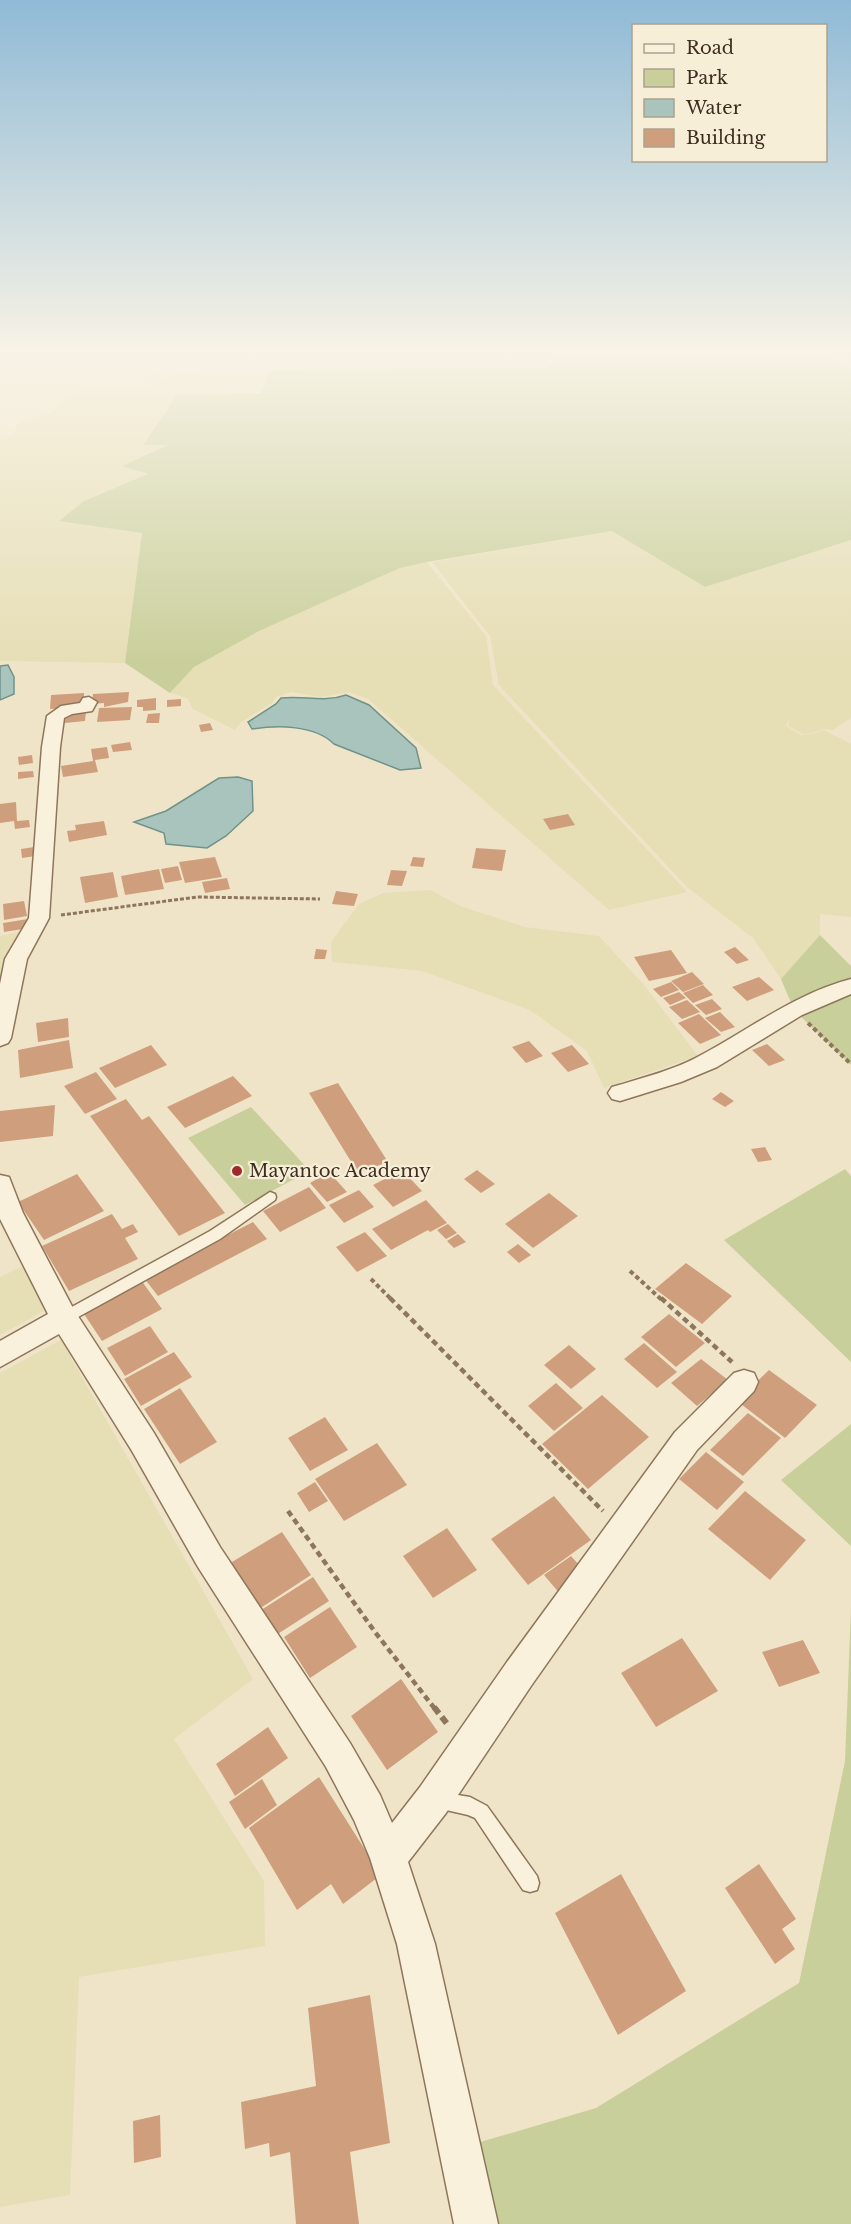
<svg xmlns="http://www.w3.org/2000/svg" width="851" height="2224" font-family="'Libre Baskerville',serif">
<style>
.farmland{fill:#e6deb5}
.green{fill:#c9cf9b}
.water{fill:#a9c4bc;stroke:#6f938a;stroke-width:1.5}
.building{fill:#cf9f7d}
.lines{fill:none;stroke-linecap:round;stroke-linejoin:round}
.service-casing{stroke:#8d765c;stroke-width:3}
.minor-casing{stroke:#8d765c;stroke-width:3}
.path-far3{stroke:#8d765c;stroke-width:3;stroke-dasharray:4 2;stroke-linecap:butt}
.path-far2{stroke:#8d765c;stroke-width:4;stroke-dasharray:4.5 3;stroke-linecap:butt}
.path-far1{stroke:#8d765c;stroke-width:4.5;stroke-dasharray:6 4;stroke-linecap:butt}
.path{stroke:#8d765c;stroke-width:6;stroke-dasharray:8 4.5;stroke-linecap:butt}
.service{fill:#faf1dc;fill-rule:evenodd}
.minor{fill:#faf1dc;fill-rule:evenodd}
.poi-dot{fill:#9e2a2b;stroke:#f7eed8;stroke-width:2}
.labels{text-anchor:middle;dominant-baseline:central;stroke-width:4.5;stroke-linejoin:round;paint-order:stroke}
.poi-label{font-size:18px;fill:#3d2e20;stroke:#f7eed8;text-anchor:start}
</style>
<rect width="100%" height="100%" fill="#f0e4c8"/>
<path class="farmland" d="M0 351H561L547 369 270 370 261 394 177 396 143 444H170L123 466 149 474 84 501 61 521 142 533 125 663 0 661V437L13 435 19 421 50 413 76 391 99 388 148 391 151 379 125 373 149 366 162 379 221 364 152 361 0 365Z
M618 530 705 587 851 540V718L833 730 824 729 811 733 803 734 788 726 789 717 786 726 801 735 812 734 824 730 851 744V917L820 914V935L781 979 753 938 687 887 499 685 490 636 432 562Z
M427 562 486 636 493 685 687 892 609 910 368 699 349 692 321 697 291 692 276 697 272 703 241 722 235 730 193 709 187 698 170 693 194 667 259 631 400 568Z
M430 890 460 906 525 927 599 936 645 986 698 1056 604 1088 587 1051 530 1010 422 971 332 962 331 942 359 904 383 893Z
M20 932 7 959 0 993V936Z
M25 1265 44 1311 0 1335V1277Z
M61 1340 253 1679 174 1739 264 1881 265 1946 79 1977 70 2195 0 2207V1373Z"/>
<path class="green" d="M561 351H821L851 368V540L705 587 612 531 427 562 400 568 259 631 194 667 170 693 125 663 142 533 59 521 84 501 148 474 122 466 168 445H143L177 395 261 394 270 370 547 369Z
M820 935 851 966V1065L794 1010 781 979Z
M251 1107 310 1171 245 1205 188 1138Z
M845 1169 851 1176V1362L724 1240Z
M851 1424V1546L781 1480Z
M851 1609V2224H476L460 2148 596 2108 799 1983 845 1761Z"/>
<path class="water" d="M8 665 14 677V694L0 700V666Z
M346 695 369 705 416 748 421 768 400 770 334 744C315 725 278 725 252 729L248 722 276 704 281 698C304 695 324 703 346 695Z
M238 777 252 781 253 811 226 836 207 848 166 844 164 833 134 822 166 811 219 778Z"/>
<path class="building" d="M129 692 128 702 104 707V703L92 704 93 694Z
M84 693V707L50 709 51 695Z
M156 698V710L143 711V707H137V700Z
M181 699V706L167 707V700Z
M132 707 130 720 97 722 99 708Z
M86 711 85 721 65 723 66 712Z
M160 713 159 723H146L148 714Z
M210 723 213 730 201 732 199 725Z
M130 742 132 750 113 752 111 745Z
M107 747 109 758 95 760 98 772 63 777 61 766 93 761 91 749Z
M32 755 33 763 19 765 18 757Z
M33 771 34 777 18 779V772Z
M16 802 17 821 29 820 30 827 15 829 14 821 0 823V804Z
M568 814 575 825 550 830 543 819Z
M104 821 107 835 69 842 67 831 76 830 75 825Z
M34 847 35 856 22 858 21 849Z
M476 848 506 850 502 871 472 868Z
M215 857 222 877 185 883 179 862Z
M413 857 425 858 423 867 410 866Z
M178 866 182 880 165 883 161 869Z
M159 869 164 889 125 895 121 876Z
M391 870 407 871 402 886 387 885Z
M113 872 118 897 85 903 80 877Z
M227 878 230 889 205 893 202 882Z
M336 891 358 894 354 906 332 904Z
M24 901 27 916 4 920 3 904Z
M28 919 29 928 4 932 3 923Z
M735 947 749 960 737 964 724 952Z
M316 949 327 950 325 959H314Z
M671 950 687 973 649 981 634 957Z
M692 972 704 984 683 992 671 981Z
M759 977 774 990 747 1001 732 987Z
M671 982 679 990 661 997 653 989Z
M703 985 713 995 693 1003 683 993Z
M679 992 686 998 670 1005 663 998Z
M712 999 722 1009 706 1015 695 1005Z
M687 1000 700 1012 682 1019 669 1007Z
M720 1012 735 1027 721 1032 705 1018Z
M699 1014 721 1035 700 1044 678 1023Z
M68 1018 69 1037 38 1042 36 1023Z
M69 1040 73 1068 20 1078 18 1050Z
M529 1041 543 1056 526 1063 512 1047Z
M767 1044 785 1060 769 1066 752 1050Z
M151 1045 167 1065 115 1088 99 1068Z
M572 1045 589 1064 568 1072 551 1053Z
M96 1072 117 1099 85 1114 64 1086Z
M233 1076 252 1096 185 1128 167 1107Z
M338 1083 388 1162 358 1173 309 1093Z
M721 1092 734 1101 725 1107 712 1099Z
M126 1099 142 1120 149 1116 225 1213 179 1236 90 1116Z
M55 1105 53 1136 0 1142V1111Z
M765 1147 772 1160 758 1162 751 1149Z
M402 1170 422 1191 393 1207 373 1185Z
M477 1170 495 1184 481 1193 464 1179Z
M329 1172 347 1192 327 1202 310 1183Z
M77 1174 104 1211 44 1240 18 1202Z
M309 1187 326 1208 280 1232 263 1211Z
M359 1190 374 1207 344 1223 329 1205Z
M549 1193 578 1216 533 1248 505 1224Z
M426 1200 447 1223 430 1232 428 1230 391 1250 372 1229Z
M112 1214 122 1229 133 1224 138 1232 125 1238 138 1259 69 1291 42 1246Z
M253 1222 267 1239 158 1296 144 1278Z
M448 1224 457 1233 446 1239 437 1230Z
M365 1232 387 1256 357 1272 336 1247Z
M458 1234 466 1242 454 1248 447 1241Z
M518 1244 531 1255 519 1263 507 1252Z
M686 1263 732 1296 702 1324 655 1289Z
M141 1280 162 1309 102 1341 82 1311Z
M669 1314 705 1343 676 1367 641 1337Z
M150 1326 168 1352 125 1376 107 1348Z
M644 1343 677 1372 657 1388 624 1359Z
M569 1345 596 1369 571 1389 544 1365Z
M174 1352 192 1377 141 1406 124 1379Z
M701 1359 728 1380 697 1406 671 1383Z
M769 1370 817 1405 785 1438 737 1401Z
M556 1383 583 1408 554 1431 528 1406Z
M180 1388 217 1442 180 1464 144 1409Z
M602 1395 649 1437 588 1489 542 1444Z
M748 1413 781 1438 743 1476 710 1450Z
M325 1417 348 1450 310 1471 288 1438Z
M377 1443 407 1485 344 1521 315 1479Z
M706 1452 744 1482 717 1510 679 1479Z
M315 1482 328 1501 309 1512 297 1493Z
M745 1491 806 1540 770 1580 708 1529Z
M554 1496 591 1540 528 1585 491 1539Z
M447 1528 477 1570 433 1598 403 1556Z
M282 1532 311 1575 256 1611 227 1565Z
M571 1556 588 1575 561 1595 544 1575Z
M313 1577 329 1601 273 1637 258 1612Z
M330 1607 357 1647 310 1678 284 1637Z
M682 1638 718 1691 656 1727 621 1673Z
M803 1640 820 1673 779 1687 762 1652Z
M401 1679 438 1732 387 1770 351 1716Z
M268 1727 288 1758 235 1796 216 1764Z
M319 1777 381 1875 343 1904 331 1884 297 1910 249 1828Z
M262 1779 277 1805 245 1829 229 1802Z
M759 1864 796 1919 782 1929 795 1949 775 1964 725 1888Z
M621 1874 686 1991 618 2035 555 1913Z
M370 1995 390 2143 350 2152 359 2224H296L290 2152 270 2157 269 2143 245 2149 241 2102 316 2086 308 2008Z
M160 2115 161 2157 134 2163 133 2121Z"/>
<g class="lines">
<g class="service-casing">
<path id="service" d="M270 1192 275 1194 276 1197 275 1200 220 1239 69 1322 64 1324 59 1322 57 1318 59 1314 210 1231Z
M439 1792 470 1797 487 1806 537 1876 539 1883 537 1890 530 1892 523 1890 475 1818 468 1815 433 1807 430 1801 433 1795Z"/>
</g>
<g class="minor-casing">
<path id="minor" d="M89 697 97 702 92 711 72 714 64 718 60 747 49 918 27 959 11 1038 8 1043 0 1046V984L5 959 29 918 42 747 47 716 61 706 80 703 83 698Z
M851 979V994L802 1015 717 1067 681 1082 620 1101 612 1099 608 1093 612 1087C642 1078 675 1070 703 1054 751 1028 797 993 851 979Z
M0 1175 9 1177 23 1213 74 1310 154 1433 220 1547 350 1743 380 1795 392 1823 420 1787 507 1662 675 1432 734 1373 744 1370 754 1373 758 1382 754 1391 697 1450 531 1686 446 1813 408 1862 435 1944 498 2224H454L397 1944 370 1858 354 1820 326 1767 198 1567 132 1451 59 1334 0 1367V1341L48 1314 0 1219Z"/>
</g>
<path class="path-far3" d="M61 915 197 897 320 899"/>
<path class="path-far2" d="M808 1023 851 1064
M630 1271 662 1300
M371 1279 392 1300"/>
<path class="path-far1" d="M390 1298 603 1511
M661 1298 732 1362
M288 1511 375 1632 435 1709"/>
<path class="path" d="M434 1707 448 1725"/>
<use href="#service" class="service"/>
<use href="#minor" class="minor"/>
</g>
<linearGradient id="sky" x2="0" y2="1"><stop stop-color="#8fbad6"/><stop offset="0.53" stop-color="#f8f3e6"/><stop offset="1" stop-color="#f8f3e6" stop-opacity="0"/></linearGradient>
<rect width="851" height="663" fill="url(#sky)"/>
<circle class="poi-dot" cx="237" cy="1171" r="6"/>
<g class="labels">
<g class="poi-label">
<text x="249" y="1171">Mayantoc Academy</text>
</g>
</g>
<rect x="632" y="24" width="195" height="138" fill="#f7eed8" stroke="#ada18e" stroke-width="1.5"/>
<rect x="644" y="44" width="30" height="9" fill="#faf1dc" stroke="#ada18e" stroke-width="1.5"/>
<text x="686" y="54" font-size="18" fill="#3d2e20">Road</text>
<rect x="644" y="69" width="30" height="18" fill="#c9cf9b" stroke="#ada18e" stroke-width="1.5"/>
<text x="686" y="84" font-size="18" fill="#3d2e20">Park</text>
<rect x="644" y="99" width="30" height="18" fill="#a9c4bc" stroke="#ada18e" stroke-width="1.5"/>
<text x="686" y="114" font-size="18" fill="#3d2e20">Water</text>
<rect x="644" y="129" width="30" height="18" fill="#cf9f7d" stroke="#ada18e" stroke-width="1.5"/>
<text x="686" y="144" font-size="18" fill="#3d2e20">Building</text>
</svg>
